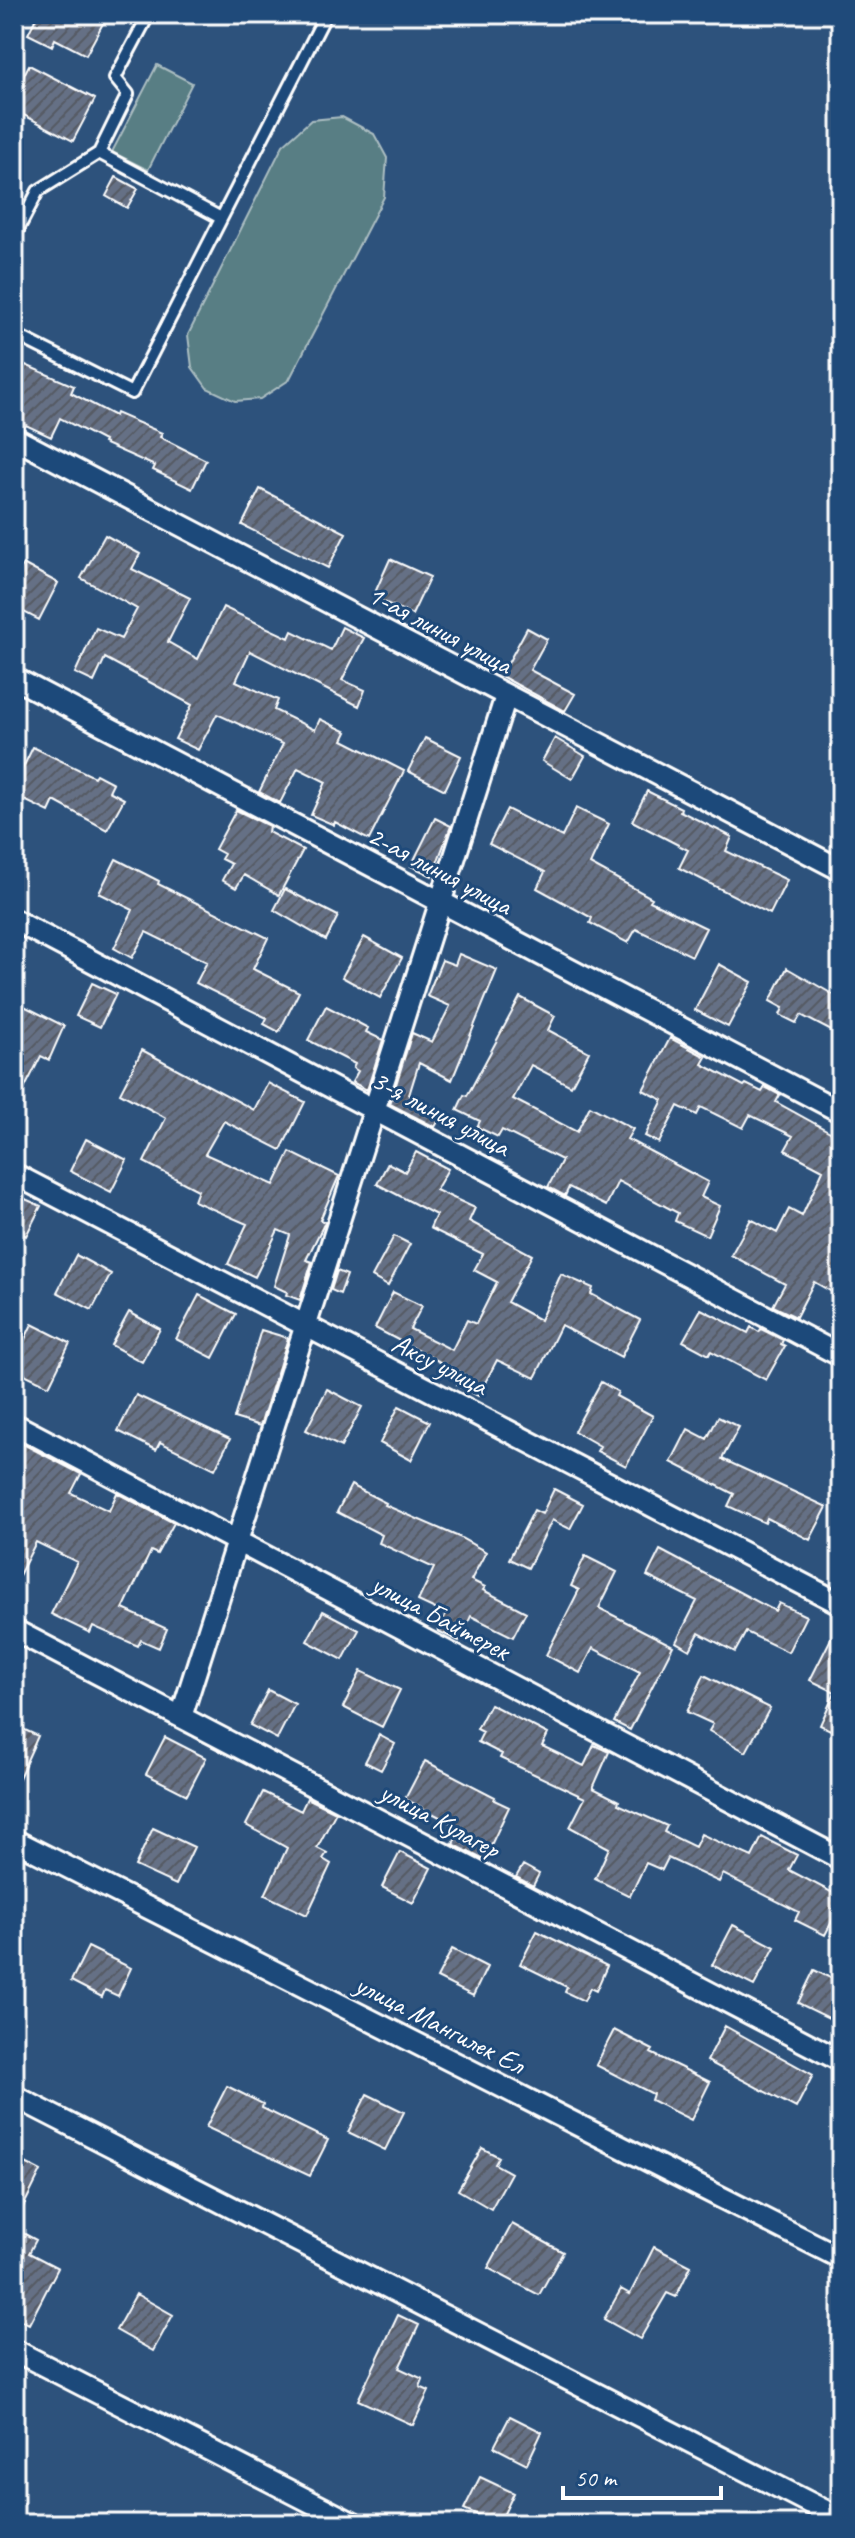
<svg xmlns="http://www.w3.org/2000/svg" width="855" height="2538" font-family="Caveat,sans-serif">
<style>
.pitch{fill:#587e84;stroke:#acbec2;stroke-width:2}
.building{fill:url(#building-hatch);stroke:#fff;stroke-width:2}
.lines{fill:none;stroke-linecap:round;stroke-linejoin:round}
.service-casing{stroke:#fff;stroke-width:16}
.minor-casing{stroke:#fff;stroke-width:26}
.service{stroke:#1f4a7a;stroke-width:10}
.minor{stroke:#1f4a7a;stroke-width:20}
.labels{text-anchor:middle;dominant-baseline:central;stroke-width:6;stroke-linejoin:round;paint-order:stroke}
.street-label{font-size:28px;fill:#fff;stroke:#1f4a7a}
</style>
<defs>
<pattern id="building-hatch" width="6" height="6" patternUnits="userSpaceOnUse" patternTransform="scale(2)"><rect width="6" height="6" fill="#657085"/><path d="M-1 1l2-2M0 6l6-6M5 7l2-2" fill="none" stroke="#565a63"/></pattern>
</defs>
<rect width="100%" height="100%" fill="#2d527c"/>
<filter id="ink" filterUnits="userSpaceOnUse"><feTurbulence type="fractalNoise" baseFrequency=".0125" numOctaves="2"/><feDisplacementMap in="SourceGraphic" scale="16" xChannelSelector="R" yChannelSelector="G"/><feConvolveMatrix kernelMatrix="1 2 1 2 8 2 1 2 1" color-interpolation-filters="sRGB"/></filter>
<g filter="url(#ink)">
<path class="pitch" d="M157 65 192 83 148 170 112 152Z
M342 117 374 134 387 158 384 197 289 380 260 399 235 401 207 388 192 367 188 335 283 145 311 120Z"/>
<path class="building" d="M38 14H108L86 55 55 39 52 46 28 34Z
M29 65 95 99 73 141 14 110V94Z
M116 177 138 189 127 208 106 196Z
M14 360 74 386 71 393 115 416 116 413 162 433 160 437 206 460 192 489 153 470 155 466 103 443 104 441 60 418 51 437 26 425 24 429 14 425Z
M260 489 346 533 328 568 242 525Z
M105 535 140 554 132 569 190 598 168 642 198 659 223 607 289 638 292 631 331 650 342 627 364 638 342 680 365 690 359 706 250 651 236 681 278 700 274 710 315 730 320 719 347 732 343 740 404 771 369 840 335 822 334 825 311 815 326 782 298 768 280 803 259 792 283 744 217 714 198 750 175 739 192 705 105 658 94 682 75 673 96 628 121 639 137 609 81 578Z
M390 559 430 577 412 615 373 597Z
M23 564 58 583 39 620 14 607V581Z
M527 628 547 639 530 670 575 694 565 711 501 676Z
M425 738 461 756 445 790 408 771Z
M555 738 585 756 572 779 542 761Z
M33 747 94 777 96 774 113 783 109 791 124 799 107 830 54 801 49 812 14 795V786Z
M647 791 681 808 680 811 732 837 726 851 787 880 770 914 679 868 688 850 632 821Z
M576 808 609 824 590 864 652 898 650 901 706 928 692 956 636 929 628 943 590 923 592 918 537 888 545 872 489 844 507 809 562 837Z
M236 810 269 826 268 832 303 850 279 895 244 875 236 888 222 880 231 864 221 859 224 854 215 849Z
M435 818 451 826 432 876 411 866Z
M116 859 159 881 158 884 268 938 253 969 299 992 279 1032 264 1024 267 1018 196 983 207 962 146 932 132 958 114 948 133 910 99 893Z
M285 889 338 916 326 940 274 910Z
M364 937 402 958 380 998 342 977Z
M459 954 497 970 452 1080 419 1063 409 1095 443 1113 435 1127 390 1104 412 1033 432 1042 450 1006 427 996 442 960 455 965Z
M719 964 752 982 728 1027 695 1010Z
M787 968 841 999V1036L801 1015 796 1023 780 1015 783 1008 770 1001Z
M92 983 116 994 100 1027 76 1016Z
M520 997 555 1016 548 1030 589 1052 571 1086 531 1065 513 1099 577 1132 590 1106 633 1129 627 1139 708 1182 701 1197 720 1206 707 1236 675 1221 678 1213 618 1181 606 1206 569 1187 565 1196 548 1187 562 1160 502 1130 498 1137 477 1127 480 1121 457 1110 464 1095 467 1096Z
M14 1001 64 1026 49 1060 41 1056 14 1109Z
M326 1006 368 1028 366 1032 383 1040 367 1090 352 1082 358 1071 353 1068 355 1064 308 1040Z
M670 1038 706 1057 702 1064 744 1086 746 1084 762 1092 765 1087 780 1095 776 1102 841 1138V1297L814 1282 796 1317 773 1306 785 1284 731 1255 751 1219 777 1233 789 1209 802 1216 823 1170 785 1150 793 1136 750 1115 743 1128 701 1107 697 1115 678 1106 659 1143 645 1136 663 1100 643 1090Z
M142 1050 254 1110 268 1083 305 1102 281 1150 224 1121 205 1154 274 1185 290 1152 339 1176 320 1220 325 1222 306 1260 312 1262 300 1300 286 1295 287 1292 274 1286 290 1235 278 1230 255 1277 228 1264 247 1224 194 1201 198 1190 144 1162 166 1118 120 1093Z
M86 1139 127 1160 111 1192 70 1171Z
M416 1152 448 1169 436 1190 475 1208 469 1221 532 1255 507 1302 540 1320 561 1274 593 1288 591 1294 640 1320 621 1357 561 1325 535 1378 497 1360 478 1396 457 1385 463 1374 375 1328 393 1292 422 1306 410 1329 452 1350 467 1320 476 1324 497 1282 474 1270 483 1254 430 1228 436 1215 377 1184 388 1163 405 1172Z
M14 1194 41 1206 26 1236 14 1230Z
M394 1236 410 1244 388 1286 372 1277Z
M76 1255 111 1274 92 1310 57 1292Z
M337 1271 347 1275 340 1294 331 1290Z
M199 1295 236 1314 213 1358 176 1339Z
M701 1309 748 1333 751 1327 759 1332 761 1329 783 1340 781 1344 785 1346 766 1380 711 1351 709 1355 683 1341Z
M129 1312 160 1329 142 1362 111 1345Z
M32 1324 70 1343 49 1386 14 1369V1362Z
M261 1330 288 1338 260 1426 234 1418Z
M601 1382 618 1392 616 1396 653 1416 626 1466 597 1451 600 1446 574 1431Z
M327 1389 362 1407 341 1447 306 1430Z
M136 1395 230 1439 215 1469 160 1442 156 1450 118 1431Z
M399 1406 430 1422 411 1460 380 1443Z
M718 1417 739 1427 722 1459 827 1507 810 1540 767 1518 765 1523 728 1506 734 1494 671 1462 688 1429 707 1439Z
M21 1443 81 1474 71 1493 109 1511 117 1493 174 1523 157 1554 151 1551 123 1609 167 1629 159 1648 141 1640 138 1646 93 1626 90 1633 51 1614 77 1562 36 1542 14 1585V1483L22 1469 14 1464V1456Z
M351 1485 386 1503 385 1505 459 1537 486 1552 471 1580 485 1587 483 1590 526 1612 513 1637 471 1616 459 1641 438 1631 446 1614 418 1601 434 1568 379 1543 382 1535 337 1512Z
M554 1489 583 1504 570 1529 552 1520 528 1568 509 1559 534 1510 542 1514Z
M660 1550 775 1611 779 1603 806 1616 788 1652 746 1632 735 1652 699 1633 690 1650 676 1642 697 1601 647 1576Z
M585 1556 617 1572 599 1608 673 1646 630 1730 614 1722 640 1672 593 1648 580 1673 546 1655 579 1590 571 1586Z
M323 1611 359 1630 343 1660 307 1641Z
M841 1619V1735L820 1725 835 1692 810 1680Z
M361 1671 400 1690 382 1727 343 1707Z
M704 1675 770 1708 746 1752 709 1731 713 1724 687 1712Z
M268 1690 295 1704 277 1739 250 1725Z
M490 1704 548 1734 542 1746 584 1766 594 1745 609 1752 593 1788 619 1801 618 1804 667 1826 664 1832 695 1847 701 1834 752 1857 762 1837 797 1855 789 1870 841 1897V1904L825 1935 795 1920 799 1912 723 1874 719 1882 668 1858 662 1870 646 1863 630 1896 595 1879 609 1848 570 1827 585 1798 500 1758 502 1754 478 1742 483 1732 477 1729Z
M14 1725 38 1736 14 1789Z
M379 1735 395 1744 381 1770 365 1762Z
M165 1737 206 1758 187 1795 146 1774Z
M425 1761 495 1797 494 1800 509 1807 484 1860 453 1844 461 1828 405 1799Z
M263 1792 301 1811 307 1798 336 1812 317 1848 327 1853 323 1859 331 1864 307 1915 265 1895 287 1848 246 1825Z
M153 1828 194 1847 176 1885 135 1866Z
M400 1852 431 1868 413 1903 382 1887Z
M523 1865 539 1874 533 1886 516 1877Z
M733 1925 775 1947 754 1986 712 1965Z
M537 1931 607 1966 596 1991 590 1988 584 2001 565 1992 567 1987 520 1964Z
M88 1947 131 1968 118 1996 105 1990 102 1997 71 1981Z
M452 1949 487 1967 473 1996 437 1978Z
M814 1970 841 1983V2024L798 2003Z
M725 2026 813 2075 796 2108 707 2061Z
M614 2030 653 2050 651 2053 710 2082 691 2120 651 2100 653 2094 596 2065Z
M227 2086 263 2104 262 2108 328 2140 310 2176 206 2127Z
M367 2094 404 2112 385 2150 348 2132Z
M482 2148 499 2157 495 2164 511 2173 491 2209 458 2190Z
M14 2157 41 2171 14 2225Z
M512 2224 563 2252 539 2295 488 2268Z
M21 2232 36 2240 29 2253 58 2268 29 2324 14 2317V2244Z
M654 2247 691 2266 676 2297 667 2293 640 2339 604 2319 621 2289 630 2294Z
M136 2294 173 2315 153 2351 116 2330Z
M398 2315 419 2325 399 2368 423 2379 420 2387 429 2391 413 2425 358 2400Z
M510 2416 542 2432 527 2464 494 2447Z
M480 2477 514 2493 499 2524 464 2509Z"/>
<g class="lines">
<g class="service-casing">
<path id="service" d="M99 153 221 218
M14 237 38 191 99 153 128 94 115 78 149 14
M14 334 132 393 326 14"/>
</g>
<g class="minor-casing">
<path id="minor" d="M14 438 841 870
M14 678 841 1112
M14 920 841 1356
M14 1174 841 1604
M14 1424 841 1859
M14 1630 841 2061
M181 1717 506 696
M14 1840 841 2258
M14 2096 841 2519
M14 2350 354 2524"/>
</g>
<use href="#service" class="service"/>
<use href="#minor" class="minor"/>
</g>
</g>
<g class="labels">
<g class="street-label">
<text transform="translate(440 629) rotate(28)">1-ая линия улица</text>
<text transform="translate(440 870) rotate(28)">2-ая линия улица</text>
<text transform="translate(441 1113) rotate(28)">3-я линия улица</text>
<text transform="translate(440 1364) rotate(27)">Аксу улица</text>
<text transform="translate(441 1617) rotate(28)">улица Байтерек</text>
<text transform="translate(440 1820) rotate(28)">улица Кулагер</text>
<text transform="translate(440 2024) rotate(27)">улица Мангилек Ел</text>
</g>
</g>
<rect width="855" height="2538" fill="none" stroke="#1f4a7a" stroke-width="48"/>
<rect x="24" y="24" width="807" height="2490" fill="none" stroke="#fff" stroke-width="3" filter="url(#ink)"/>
<path d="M563 2486v12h158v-12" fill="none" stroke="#ffffff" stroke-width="4"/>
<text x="575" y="2486" font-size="24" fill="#ffffff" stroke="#1f4a7a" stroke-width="6" paint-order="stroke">50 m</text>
</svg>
